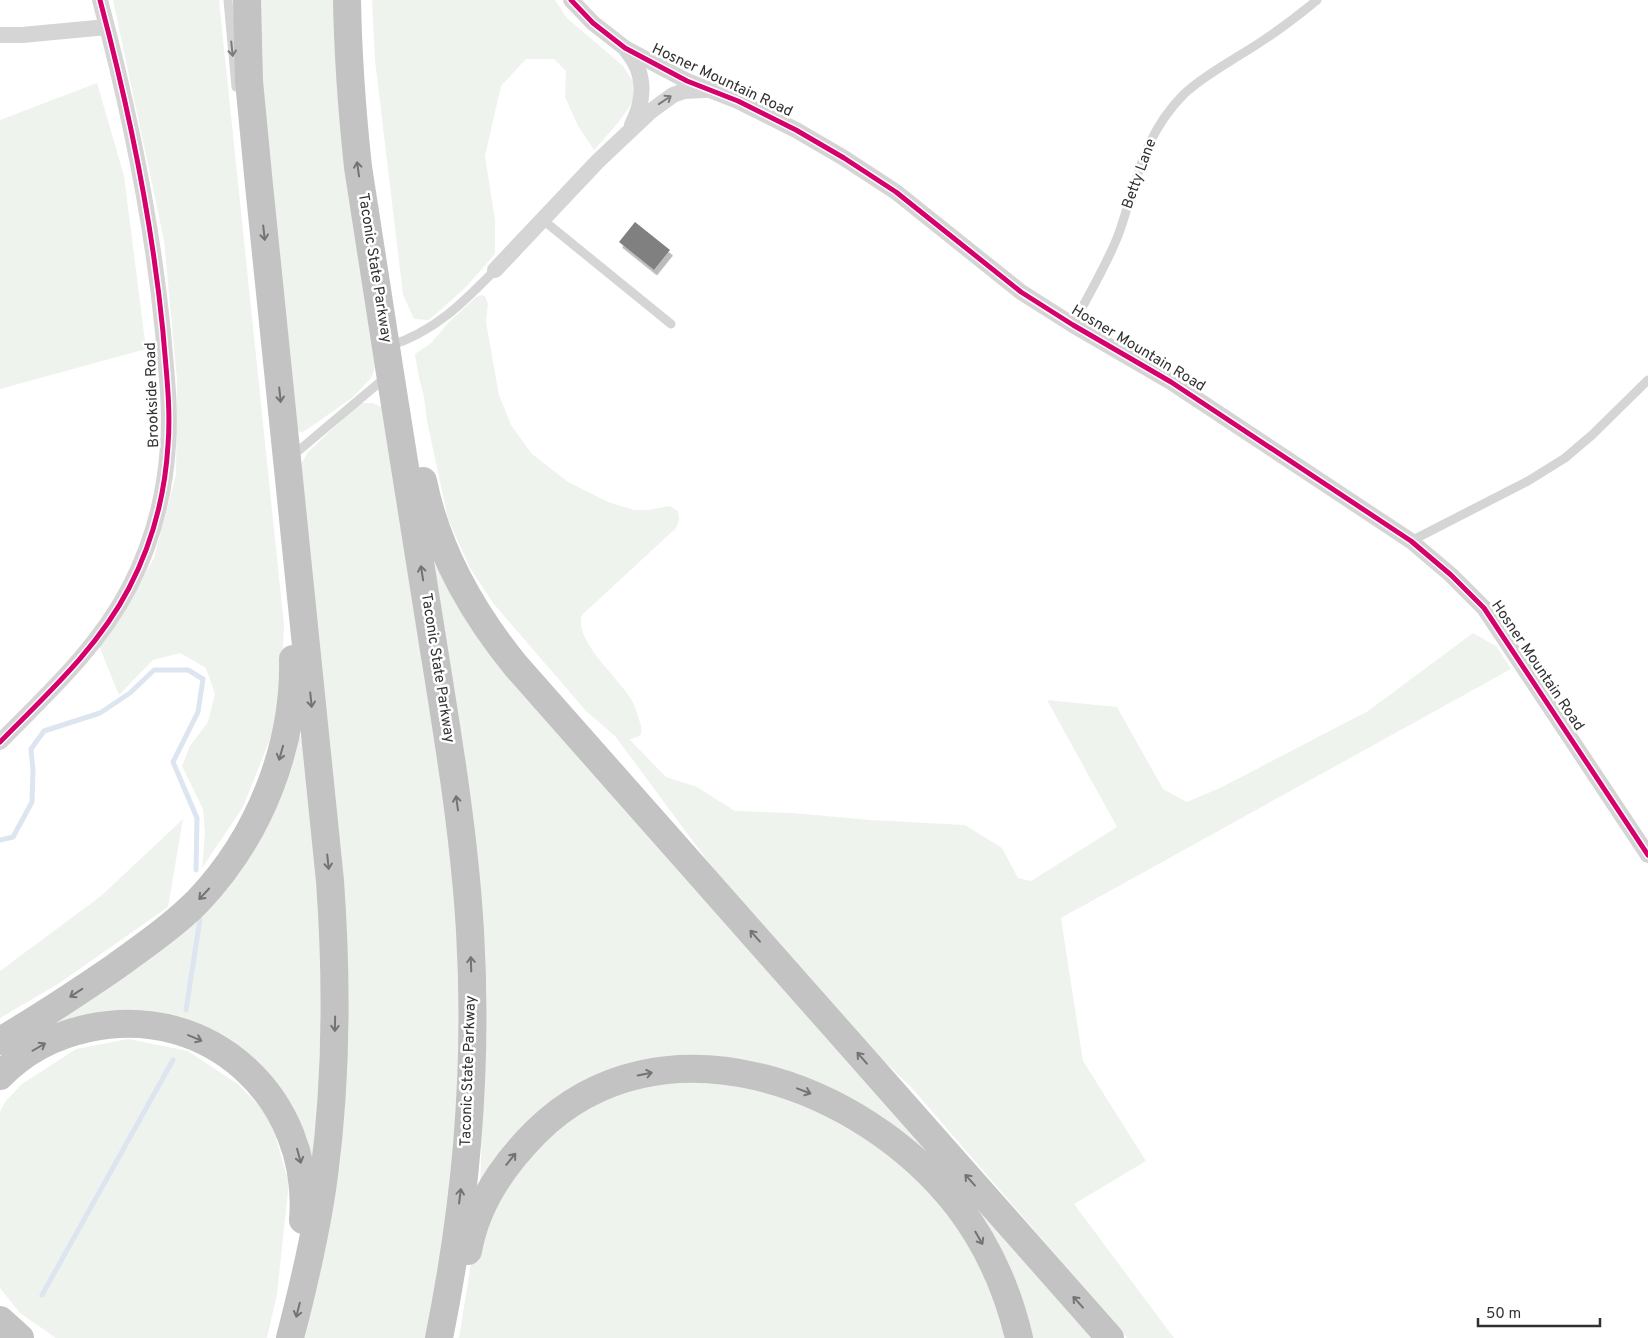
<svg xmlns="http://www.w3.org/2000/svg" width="1648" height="1338" font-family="Overpass,sans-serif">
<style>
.green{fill:#eff3ed}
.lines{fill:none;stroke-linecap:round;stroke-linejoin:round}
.stream{stroke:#dde5f1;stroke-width:5}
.building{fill:#808080;filter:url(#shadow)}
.lane{stroke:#d5d5d5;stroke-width:9}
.street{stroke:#d5d5d5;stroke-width:16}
.highway{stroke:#c3c3c3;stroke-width:28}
.cycleway-casing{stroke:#fff;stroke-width:8}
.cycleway{stroke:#d6006c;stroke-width:5}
.oneway{stroke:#7b7b7b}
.oneway2{stroke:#737373}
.labels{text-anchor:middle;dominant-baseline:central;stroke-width:5;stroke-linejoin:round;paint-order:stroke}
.street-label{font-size:15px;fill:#313131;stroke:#fff}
</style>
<defs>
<filter id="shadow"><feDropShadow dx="3" dy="5.5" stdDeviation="0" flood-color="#0004"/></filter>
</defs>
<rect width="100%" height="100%" fill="#fff"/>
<path class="green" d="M113 0H219L284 625 280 714 243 807 202 868 205 832 203 809 182 766 190 746 208 722 215 694 206 668 180 653 153 660 119 695 99 646 118 622 154 558 176 475 177 380 164 240Z
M258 0H337L377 358 372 377 352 398 302 433 294 428 260 75Z
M372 0H555L567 18 623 66 633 81 634 100 618 123 594 150 578 126 565 97 566 71 554 59H526L501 86 485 156 495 220V254L465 288 429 320 414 319 403 295 375 60Z
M97 83 124 176 146 349 0 389V120Z
M481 295 485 296 488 304 486 322 499 395 511 425 532 454 568 482 608 502 634 510H648L670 506 678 511 679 520 676 528 582 615C573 640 619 678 631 699 635 705 637 713 639 720 641 724 643 731 640 735 638 738 632 738 630 740L666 777 697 787 735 811 793 813 870 820 965 825 1002 848 1018 878 1031 881 1117 827 1047 700 1117 707 1163 789 1187 802 1222 787 1368 711 1473 633 1496 646 1511 669 1061 918 1083 1061 1146 1161 1074 1204 1174 1338H1127L911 1087 871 1049 715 871 615 736 586 711 493 603 470 568 448 519 427 421 424 397 419 378 415 354 431 343 449 322 476 297Z
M360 403H372L385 408 450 824 462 970 459 1081 441 1270 427 1338H305L315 1292 336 1184 345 1104 346 984 301 464 308 452Z
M423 499 470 611 1102 1338H1027L959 1195 774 1073 600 1078 480 1189 485 1032 481 898 463 755Z
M298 725 305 756 316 832 327 1009 315 1183 306 1147 171 1016 0 1068V1047L208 902Z
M183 819 168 907 58 984 0 1018V971L101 896Z
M128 1039 188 1051 239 1085 270 1117 289 1183 277 1294 267 1338H56L20 1313 0 1288V1112L5 1102 22 1084 76 1049Z
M708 1076 792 1094 892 1150 972 1238 1010 1338H459L472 1257 520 1158 606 1093Z"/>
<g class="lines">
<path class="stream" d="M0 840 13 837 32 802 33 771 31 749 44 731 100 713 130 693 154 670H188L203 679 198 712 173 762 197 818 196 870
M186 1010 200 919
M42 1295 173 1060"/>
</g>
<path class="building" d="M635 222 670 250 654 270 619 242Z"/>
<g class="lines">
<path class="lane" d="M228 0 236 87
M543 220 671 324
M1073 325C1088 295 1107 265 1119 233 1137 181 1143 135 1184 94 1201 78 1221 67 1240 55 1267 39 1293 20 1317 0
M389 346C434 332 463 303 495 270
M291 457 386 377
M1411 541 1528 481 1565 458 1592 435 1648 380"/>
<path class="street" d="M571 0 593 23 625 48 687 81 738 101 796 130 844 158 896 192 1021 292 1073 325 1171 382 1411 541 1451 575 1484 608 1648 855
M0 35H22L107 27
M627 51C646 73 645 100 632 125
M495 270 598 161 651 111 673 95 684 91 705 90
M0 742C47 694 98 648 129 588 152 544 165 495 168 445 171 408 166 370 163 332 152 220 129 109 100 0"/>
<path class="highway" d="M247 0 249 81 259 185 330 881C337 979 337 1077 324 1175 317 1230 304 1284 290 1338
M347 0C348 56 352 111 358 167 381 320 406 472 430 625 446 726 464 828 470 931 478 1066 466 1205 439 1338
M423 481C437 550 472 612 516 666L1110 1338
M0 1041C39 1018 77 993 115 967 144 946 173 926 198 901 259 837 295 747 293 659
M0 1076C24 1051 56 1035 89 1028 210 1002 313 1099 303 1220
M468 1251C476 1204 503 1165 536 1132 660 1009 863 1083 958 1206 987 1244 1008 1291 1019 1338
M0 1320 20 1338"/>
<g class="cycleway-casing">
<path id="cycleway" d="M571 0 593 23 625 48 687 81 738 101 796 130 844 158 896 192 1021 292 1073 325 1171 382 1411 541 1451 575 1484 608 1648 855
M0 742C47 694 98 648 129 588 152 544 165 495 168 445 171 408 166 370 163 332 152 220 129 109 100 0"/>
</g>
<use href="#cycleway" class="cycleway"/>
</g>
<defs><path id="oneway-shaft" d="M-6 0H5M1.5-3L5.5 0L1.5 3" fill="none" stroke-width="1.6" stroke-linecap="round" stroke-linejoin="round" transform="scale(1.25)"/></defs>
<g class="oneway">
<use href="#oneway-shaft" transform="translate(232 49) rotate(84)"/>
<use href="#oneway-shaft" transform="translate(665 100) rotate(-34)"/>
</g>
<g class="oneway2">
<use href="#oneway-shaft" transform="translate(358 169) rotate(-98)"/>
<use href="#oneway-shaft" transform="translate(264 233) rotate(84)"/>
<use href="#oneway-shaft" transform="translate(280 395) rotate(84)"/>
<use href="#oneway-shaft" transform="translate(422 573) rotate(-99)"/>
<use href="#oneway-shaft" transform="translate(311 700) rotate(84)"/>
<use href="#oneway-shaft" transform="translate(281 753) rotate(106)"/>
<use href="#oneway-shaft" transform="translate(457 803) rotate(-98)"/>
<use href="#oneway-shaft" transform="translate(328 862) rotate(84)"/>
<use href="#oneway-shaft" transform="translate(204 894) rotate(133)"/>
<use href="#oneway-shaft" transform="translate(755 936) rotate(-131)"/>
<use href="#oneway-shaft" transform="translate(471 964) rotate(-92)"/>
<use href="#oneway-shaft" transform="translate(76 993) rotate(147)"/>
<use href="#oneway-shaft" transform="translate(335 1024) rotate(91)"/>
<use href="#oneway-shaft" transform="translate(195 1038) rotate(23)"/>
<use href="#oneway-shaft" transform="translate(39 1047) rotate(-30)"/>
<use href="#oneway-shaft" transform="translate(862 1058) rotate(-131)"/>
<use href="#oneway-shaft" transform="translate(645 1074) rotate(-11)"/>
<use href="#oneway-shaft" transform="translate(804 1091) rotate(21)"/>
<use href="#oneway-shaft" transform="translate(299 1156) rotate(75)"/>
<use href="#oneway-shaft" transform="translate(511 1159) rotate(-51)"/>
<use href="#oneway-shaft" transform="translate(970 1180) rotate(-132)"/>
<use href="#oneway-shaft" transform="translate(460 1196) rotate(-83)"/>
<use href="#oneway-shaft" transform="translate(979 1238) rotate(60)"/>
<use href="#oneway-shaft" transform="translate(1078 1302) rotate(-132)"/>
<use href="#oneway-shaft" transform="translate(298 1310) rotate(104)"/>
</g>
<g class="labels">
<g class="street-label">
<text transform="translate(722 81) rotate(25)">Hosner Mountain Road</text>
<text transform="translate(1140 174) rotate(-70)">Betty Lane</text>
<text transform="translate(374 268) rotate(81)">Taconic State Parkway</text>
<text transform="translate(1138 349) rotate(31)">Hosner Mountain Road</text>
<text transform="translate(153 395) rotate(-92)">Brookside Road</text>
<text transform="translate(1537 666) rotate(56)">Hosner Mountain Road</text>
<text transform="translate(437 668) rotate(81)">Taconic State Parkway</text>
<text transform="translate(469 1071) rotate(-88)">Taconic State Parkway</text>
</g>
</g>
<path d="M1478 1318v8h122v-8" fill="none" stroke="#313131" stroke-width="2.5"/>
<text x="1486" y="1318" font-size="15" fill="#313131" stroke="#ffffff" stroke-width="4" paint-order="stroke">50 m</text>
</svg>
